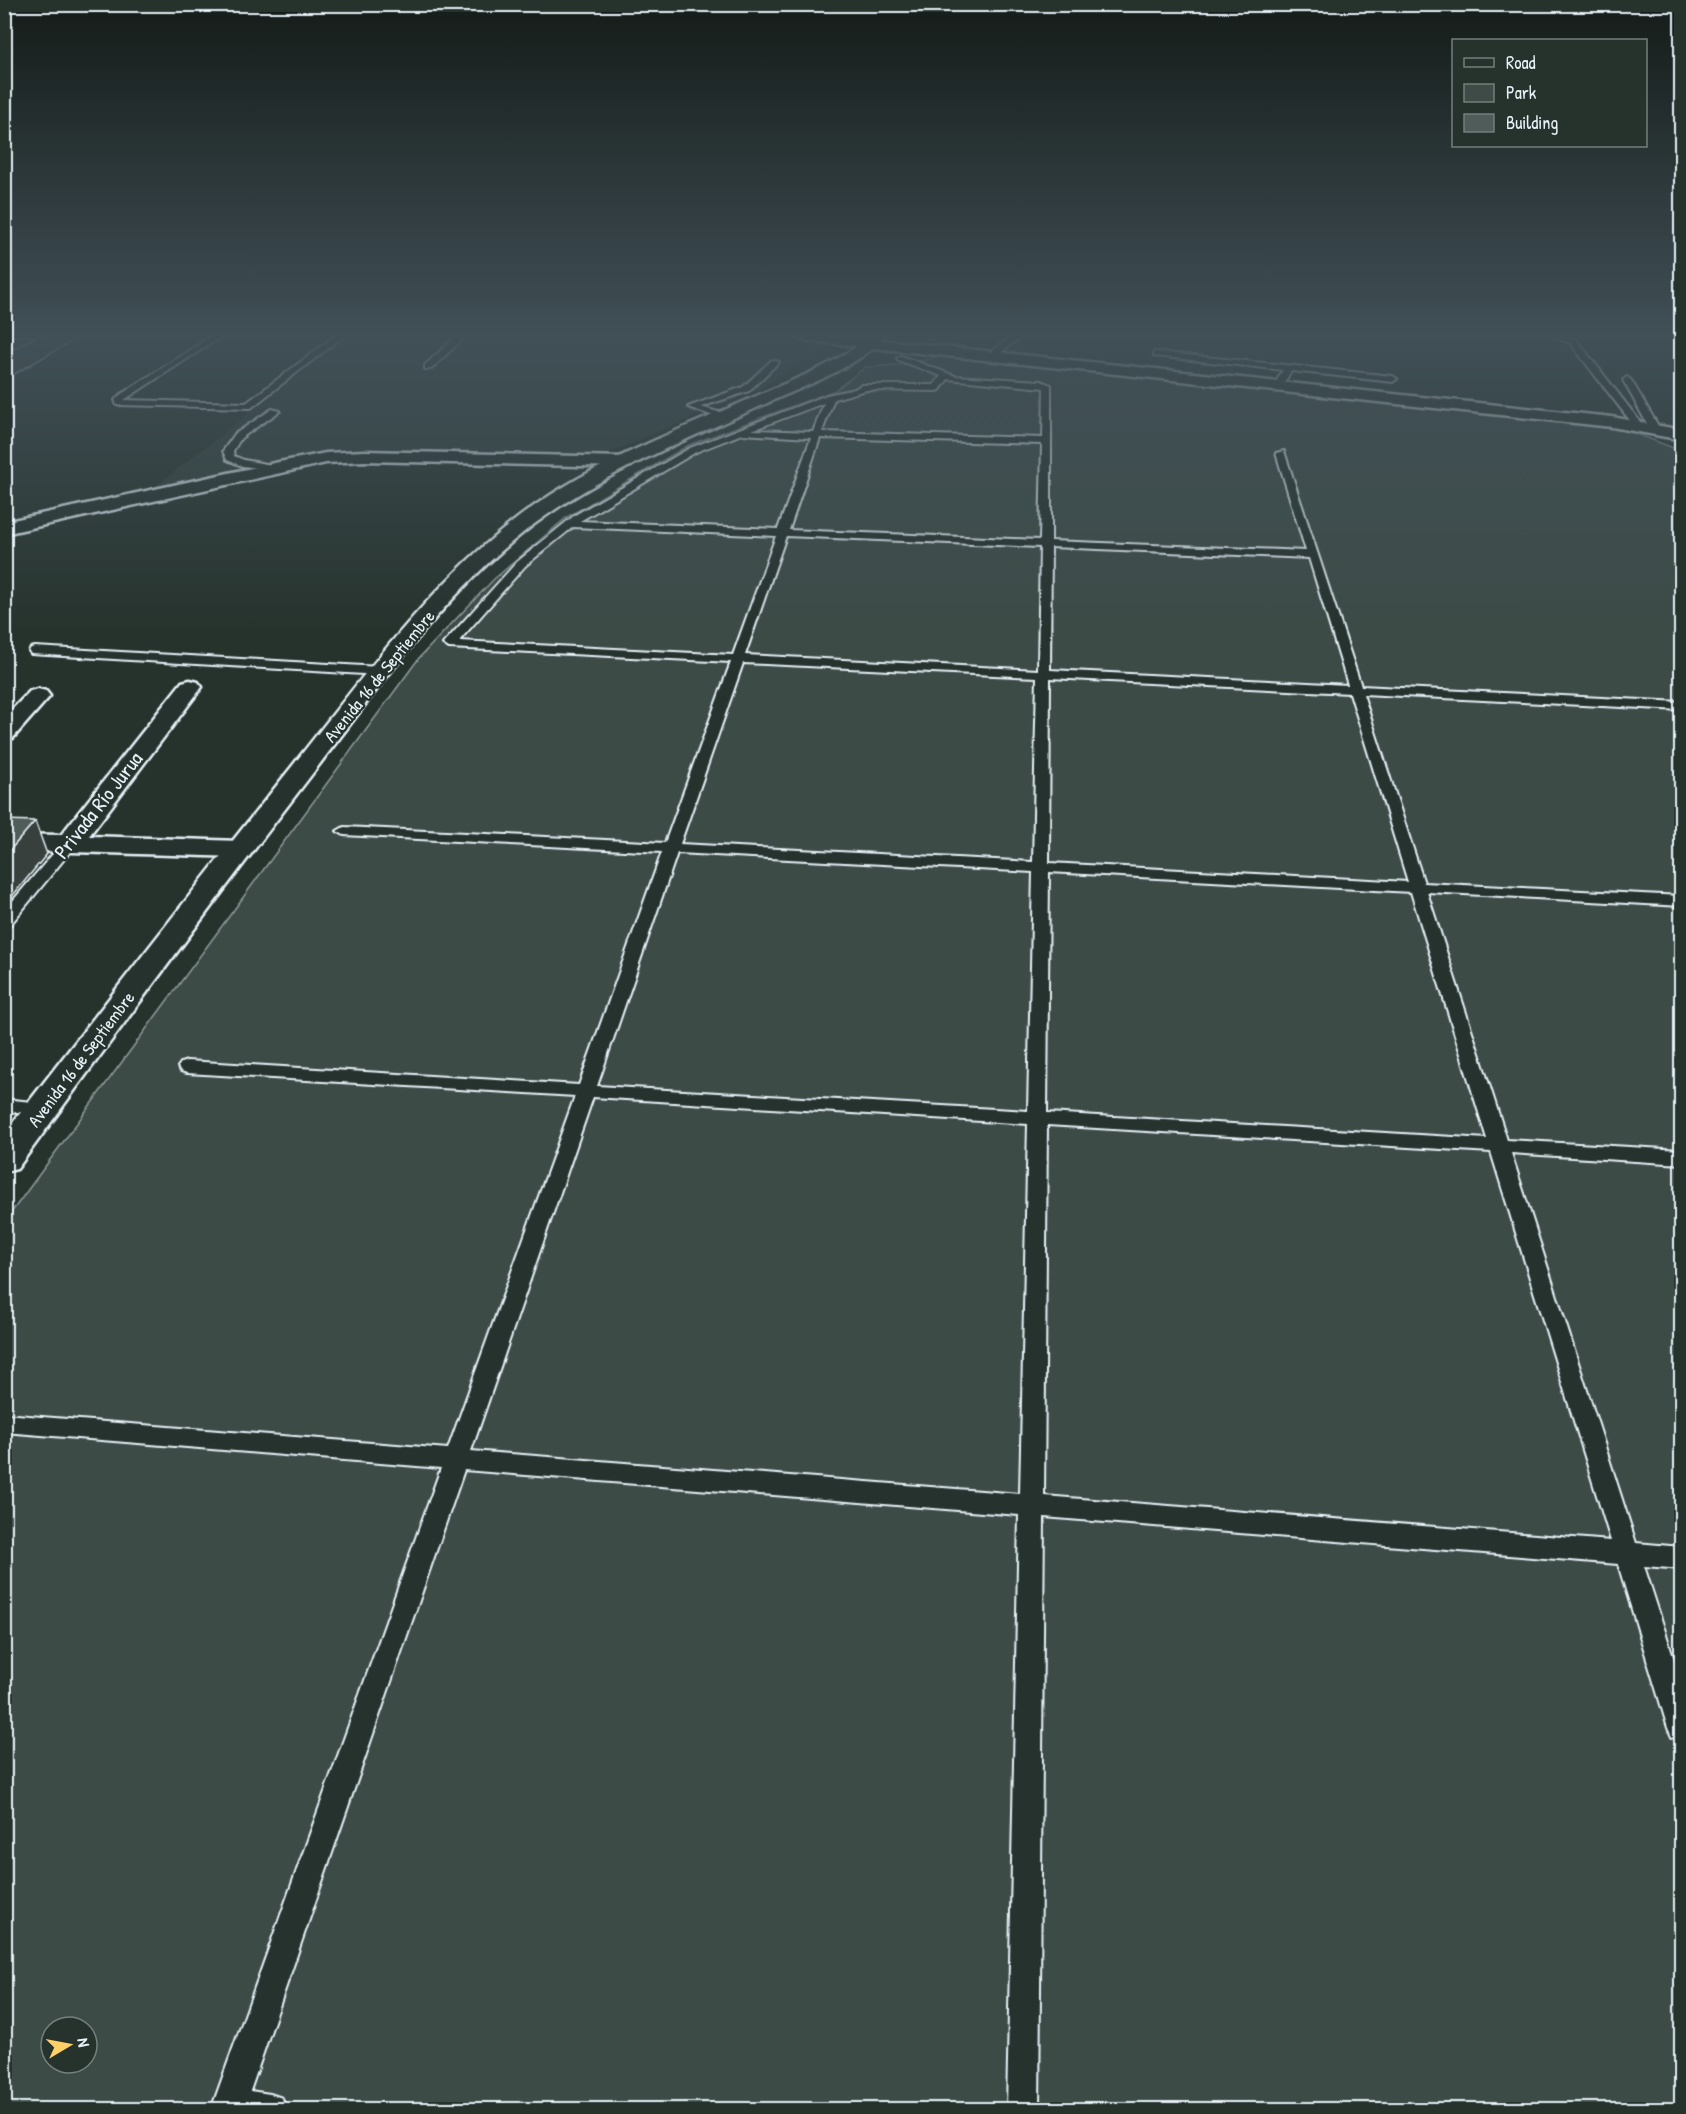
<svg xmlns="http://www.w3.org/2000/svg" width="1686" height="2114" font-family="'Patrick Hand',sans-serif">
<style>
.built{fill:#333f3a}
.green{fill:#3e4b47;stroke:#939ea0;stroke-width:1.5;fill-rule:evenodd}
.lines{fill:none;stroke-linecap:round;stroke-linejoin:round}
.service-casing{stroke:#e8f1f8;stroke-width:4}
.minor-casing{stroke:#e8f1f8;stroke-width:5}
.secondary-casing{stroke:#e8f1f8;stroke-width:5}
.service{fill:#26332d;fill-rule:evenodd}
.minor{fill:#26332d;fill-rule:evenodd}
.secondary{fill:#26332d;fill-rule:evenodd}
.shaded-wall{fill:#38403e;stroke:#e8f1f8;stroke-width:1.5}
.building{fill:#505c59;stroke:#e8f1f8;stroke-width:1.5}
.labels{text-anchor:middle;dominant-baseline:central;stroke-width:4.5;stroke-linejoin:round;paint-order:stroke}
.far-street-label{font-size:18px;fill:#e8f1f8;stroke:#26332d}
.street-label{font-size:21px;fill:#e8f1f8;stroke:#26332d}
</style>
<rect width="100%" height="100%" fill="#26332d"/>
<filter id="ink" filterUnits="userSpaceOnUse"><feTurbulence type="fractalNoise" baseFrequency=".0167" numOctaves="2"/><feDisplacementMap in="SourceGraphic" scale="12" xChannelSelector="R" yChannelSelector="G"/><feConvolveMatrix kernelMatrix="1 2 1 2 8 2 1 2 1" color-interpolation-filters="sRGB"/></filter>
<g filter="url(#ink)">
<path class="built" d="M347 336H761L817 342 827 348 753 392 597 458H516L345 452 277 461 153 488Z"/>
<path class="green" d="M942 355 1578 423 1629 431 1681 451V2109L5 2110V1221L419 658 494 579 567 517 689 445 835 390 866 367 910 364ZM51 2027H87V2063H51Z"/>
<g class="lines">
<g class="service-casing">
<path id="service" d="M212 336H222L124 400 246 403 335 336H344L251 408 117 405 115 400 120 395Z
M457 336H466L431 369H425V365Z
M928 336H936L931 339Z
M1013 336H1022L995 357H989V353Z
M1551 336 1576 339 1641 423V427H1635L1570 343Z
M1157 352 1393 376 1397 379 1393 382 1291 371 1281 388 1278 389 1274 386 1283 370 1154 356V352Z
M901 356 955 376 1041 381 1051 385V541L1306 551 1276 453 1284 451 1361 686 1682 702V710L1363 694 1424 883 1682 896V906L1427 892 1507 1140 1682 1150V1164L1511 1153 1636 1543 1682 1547V1569L1644 1566 1682 1684V1741L1672 1737 1668 1728 1618 1564 1044 1517 1039 2110H1007L1019 1515 464 1470 250 2091 270 2094 282 2098 286 2110H211L441 1468 4 1432V1414L448 1449 575 1096 187 1073 181 1071 178 1067 181 1063 187 1061 579 1085 662 852 344 835 337 831 344 827 665 843 731 662 449 648 443 644 517 562 575 515 690 448 827 395 855 389 861 385H934L941 376 898 360 897 358ZM948 379 1044 388 1043 438 822 432 834 399 866 390 937 391 940 390ZM824 403 813 432 752 430ZM742 434 811 438 778 529 580 521 696 452ZM820 438 1042 444 1040 540 789 530ZM573 527 776 536 733 655 459 641 525 566ZM786 536 1040 547 1038 670 745 655ZM1051 547 1309 558 1348 685 1050 670ZM743 663 1037 677 1033 862 680 844ZM1050 678 1350 693 1408 882 1049 863ZM677 853 1033 872 1028 1111 597 1086ZM1049 872 1411 892 1487 1139 1047 1113ZM593 1097 1028 1124 1020 1494 471 1451ZM1047 1125 1491 1152 1611 1541 1044 1496Z
M772 360 779 362 749 391 701 407 728 415V419H722L688 407 743 387Z
M1627 377 1631 380 1660 429 1658 431 1650 429 1623 380Z
M272 409 280 411 241 438 233 451 234 456 244 460 277 466V470L242 466 227 460 223 451 235 434Z
M35 647 380 667 386 671 380 675 31 654 29 651 31 648Z
M69 839 74 841 77 844 74 847 10 925 4 927V911L64 841Z
M4 1099 51 1104 53 1108 51 1112 44 1114 4 1111Z"/>
</g>
<g class="minor-casing">
<path id="minor" d="M364 451 625 457 631 458 634 462 631 466 625 467 364 461 326 463 4 534V522L274 463 326 453Z
M190 680 198 682 202 687 89 836 240 841 250 843 254 849 250 855 240 857 4 850V834L61 835 182 682Z
M38 689 46 691 50 696 13 738 4 740V718L30 691Z"/>
</g>
<g class="secondary-casing">
<path id="secondary" d="M795 336 866 338 868 336H884L881 340 1612 417 1682 430V440L1612 427 873 348C841 374 802 387 765 404 682 442 596 475 524 532 440 599 377 690 312 774 212 904 114 1036 17 1169L4 1172V1134C100 1010 196 886 294 764 367 672 439 572 537 504 606 457 685 428 761 394 793 380 828 367 857 346L802 340Z"/>
</g>
<use href="#service" class="service"/>
<use href="#minor" class="minor"/>
<use href="#secondary" class="secondary"/>
</g>
<path class="shaded-wall" d="M37 336H79V337L4 380V354Z
M35 821 47 854 4 906V857Z"/>
<path class="building" d="M4 336H37L4 354Z
M4 820 35 821 4 857Z"/>
</g>
<linearGradient id="sky" x2="0" y2="1"><stop stop-color="#151c19"/><stop offset="0.53" stop-color="#415057"/><stop offset="1" stop-color="#415057" stop-opacity="0"/></linearGradient>
<rect width="1686" height="632" fill="url(#sky)"/>
<g class="labels">
<g class="far-street-label">
<text transform="translate(379 676) rotate(-51)">Avenida 16 de Septiembre</text>
<text transform="translate(81 1059) rotate(-53)">Avenida 16 de Septiembre</text>
</g>
<g class="street-label">
<text transform="translate(98 805) rotate(-52)">Privada Río Jurua</text>
</g>
</g>
<rect width="1686" height="2114" fill="none" stroke="#26332d" stroke-width="24"/>
<rect x="12" y="12" width="1662" height="2090" fill="none" stroke="#e8f1f8" stroke-width="2" filter="url(#ink)"/>
<rect x="1452" y="39" width="195" height="108" fill="#26332d" stroke="#747f7e" stroke-width="1.5"/>
<rect x="1464" y="58" width="30" height="9" fill="#26332d" stroke="#747f7e" stroke-width="1.5"/>
<text x="1506" y="69" font-size="18" fill="#e8f1f8">Road</text>
<rect x="1464" y="84" width="30" height="18" fill="#3e4b47" stroke="#747f7e" stroke-width="1.5"/>
<text x="1506" y="99" font-size="18" fill="#e8f1f8">Park</text>
<rect x="1464" y="114" width="30" height="18" fill="#505c59" stroke="#747f7e" stroke-width="1.5"/>
<text x="1506" y="129" font-size="18" fill="#e8f1f8">Building</text>
<g transform="translate(69 2045) rotate(80)"><circle r="28" fill="#26332d" stroke="#747f7e" stroke-width="1.5"/>
<path d="M0-4.5L10 22L0 15L-10 22Z" fill="#ffd166"/>
<text y="-9" font-size="16" font-weight="bold" text-anchor="middle" fill="#e8f1f8">N</text>
</g>
</svg>
